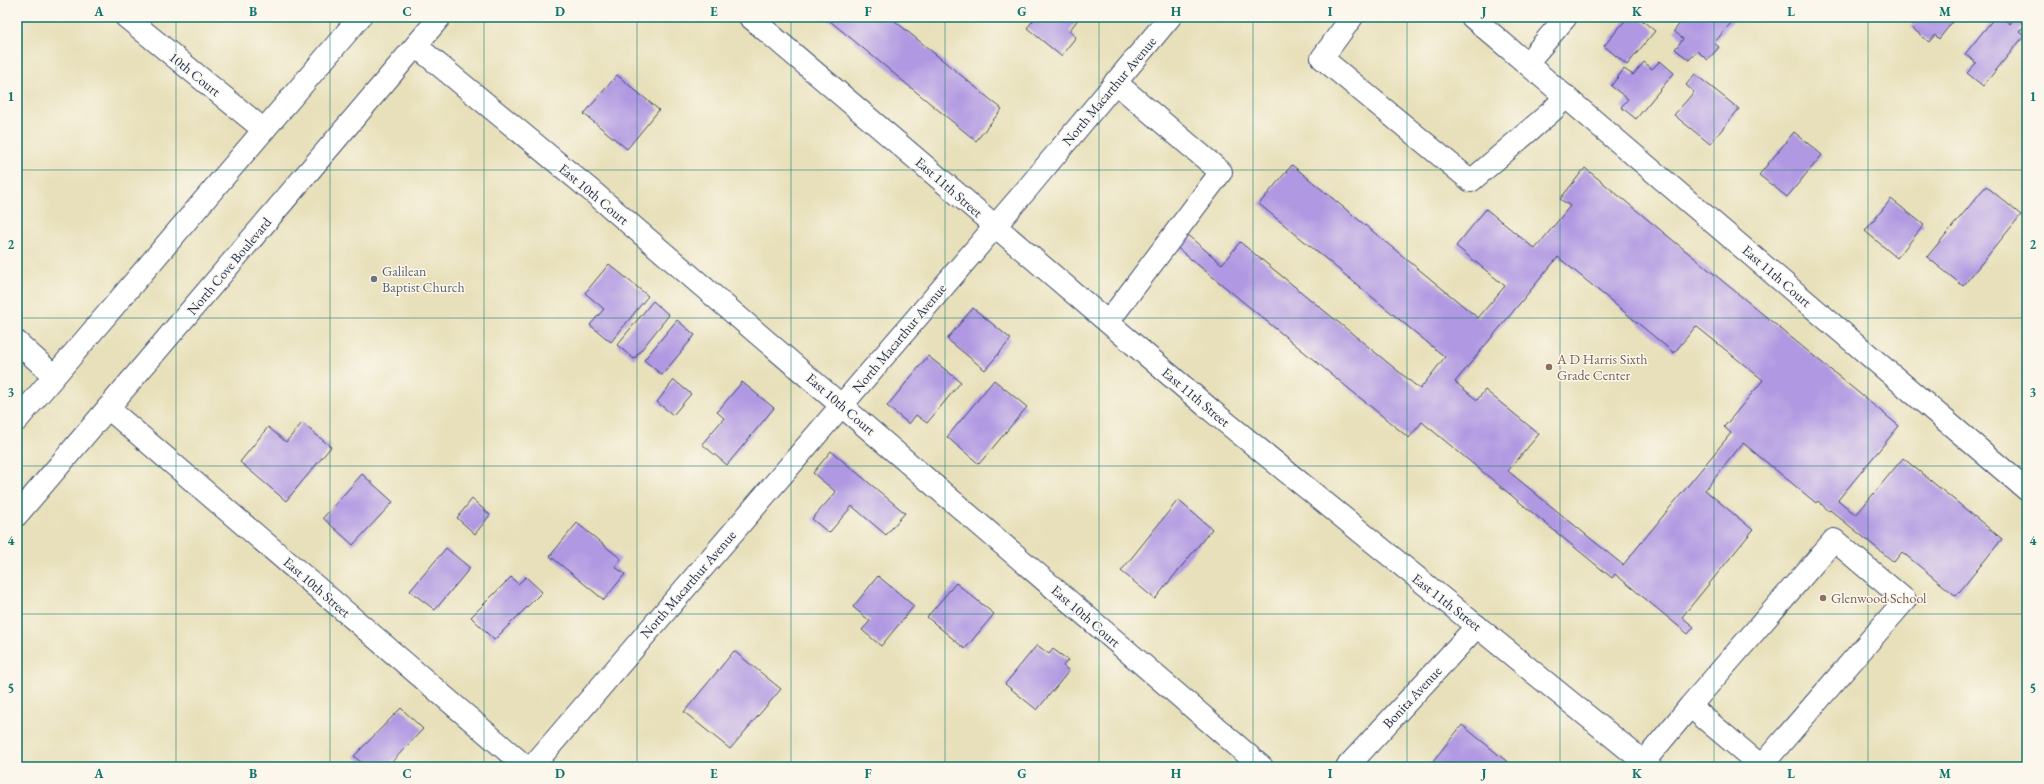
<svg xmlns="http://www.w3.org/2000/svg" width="2044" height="784" font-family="'EB Garamond',serif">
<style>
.building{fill:#b098e2;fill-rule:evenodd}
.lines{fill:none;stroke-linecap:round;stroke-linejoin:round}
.minor-casing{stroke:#3a4a6c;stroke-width:24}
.major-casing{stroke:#3a4a6c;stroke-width:24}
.minor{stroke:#fff;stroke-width:22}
.major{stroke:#fff;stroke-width:22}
.grid{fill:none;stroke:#0f766e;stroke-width:1;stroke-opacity:0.55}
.worship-dot{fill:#6b7280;stroke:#fbf7ec;stroke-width:1.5}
.education-dot{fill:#8d6e63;stroke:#fbf7ec;stroke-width:1.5}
.labels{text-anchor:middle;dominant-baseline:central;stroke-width:3;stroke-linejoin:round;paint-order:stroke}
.street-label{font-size:14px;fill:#1b2f5e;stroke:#fbf7ec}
.worship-label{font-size:14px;fill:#5b616d;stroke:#fbf7ec;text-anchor:start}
.education-label{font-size:14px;fill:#785e54;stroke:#fbf7ec;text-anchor:start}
.neatline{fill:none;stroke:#0f766e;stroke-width:1.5}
.grid-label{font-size:13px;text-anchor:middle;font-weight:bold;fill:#0f766e}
</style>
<rect width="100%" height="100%" fill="#fbf7ec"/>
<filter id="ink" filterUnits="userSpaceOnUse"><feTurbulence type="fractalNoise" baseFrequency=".025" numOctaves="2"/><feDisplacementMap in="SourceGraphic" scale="8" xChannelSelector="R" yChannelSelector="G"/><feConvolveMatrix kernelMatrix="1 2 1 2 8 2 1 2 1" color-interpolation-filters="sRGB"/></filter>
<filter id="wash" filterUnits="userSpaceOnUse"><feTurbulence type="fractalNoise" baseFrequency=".012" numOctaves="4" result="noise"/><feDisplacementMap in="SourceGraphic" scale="16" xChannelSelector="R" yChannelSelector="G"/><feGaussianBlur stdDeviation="0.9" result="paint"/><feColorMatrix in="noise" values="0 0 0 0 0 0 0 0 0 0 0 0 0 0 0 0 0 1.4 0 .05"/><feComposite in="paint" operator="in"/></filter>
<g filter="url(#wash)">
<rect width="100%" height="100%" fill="#e8e0ba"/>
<g id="blocks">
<path class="building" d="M825 17H890L1002 109 976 141Z
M1036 17H1080L1069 31 1076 37 1061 56 1027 28Z
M1628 17H1638L1655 31 1627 65 1604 46Z
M1682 17H1736L1714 43 1719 47 1708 60 1697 51 1689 60 1675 49 1683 39 1674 31 1684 18Z
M1913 17H1956L1939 39 1935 35 1929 42 1911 27 1917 21Z
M1995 17H2001L2010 24 2016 17 2025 25 2019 32 2024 36 1983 86 1967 73 1976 63 1965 54Z
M1660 61 1674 73 1636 119 1621 107 1628 99 1611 86 1624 69 1633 75 1644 62 1652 69Z
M1695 74 1739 109 1710 144 1674 115 1694 92 1686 85Z
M617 75 659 110 627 149 584 114Z
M1794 132 1822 155 1787 197 1759 175Z
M1292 165 1478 318 1505 286 1456 246 1486 209 1535 249 1570 206 1560 199 1585 168 1899 426 1838 500 1856 515 1903 458 2002 539 1956 596 1902 552 1894 562 1830 510 1829 511 1818 501 1816 503 1743 443 1705 490 1753 530 1682 617 1694 627 1688 634 1615 574 1612 578 1422 422 1409 438 1175 246 1186 234 1222 264 1240 242 1420 389 1445 357 1259 204ZM1558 257 1674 353 1696 326 1763 380 1724 427 1731 433 1623 565 1508 471 1539 434 1485 390 1477 400 1455 382Z
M1986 186 2021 215 1963 286 1927 257Z
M1891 199 1924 225 1897 258 1865 231Z
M609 264 648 296 611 342 590 325 604 309 585 293Z
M653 301 669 315 634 359 617 345Z
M973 308 1011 339 985 370 947 339Z
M677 320 695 335 662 375 644 360Z
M928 356 961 382 927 423 916 415 909 424 887 406Z
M674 380 691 394 673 415 657 402Z
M994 380 1027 407 979 464 947 437Z
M742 382 774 408 727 465 702 444 724 418 717 412Z
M302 423 331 447 286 501 240 462 268 427 286 442Z
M831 451 905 513 886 535 852 506 829 533 812 519 836 492 813 473Z
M362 474 393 502 353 545 323 518Z
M472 499 490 515 475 534 457 518Z
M1178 500 1212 529 1155 599 1121 571Z
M577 523 621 559 615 567 625 574 604 600 550 556Z
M446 548 470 568 435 610 410 591Z
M878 576 914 606 881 646 862 630 870 621 853 607Z
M511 577 518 584 526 577 542 592 494 640 471 617Z
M956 583 994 614 965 649 927 617Z
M1037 645 1049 654 1053 649 1068 660 1063 666 1069 671 1037 710 1005 684Z
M734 651 781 689 730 749 684 712Z
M401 708 423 729 387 767H366L354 756Z
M1462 725 1510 764 1507 767H1428Z"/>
</g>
</g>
<g filter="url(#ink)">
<use href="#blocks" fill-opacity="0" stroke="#3a4a6c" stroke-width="1"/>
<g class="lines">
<g class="minor-casing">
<path id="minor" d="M126 17 264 130
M1352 17 1322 58 1471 181 1552 111 1566 96
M1472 17 2027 490
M416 46 594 193 1262 767
M1527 63 1566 17
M1108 322 1221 172 1115 82
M17 342 54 376
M108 408 526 767
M1644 762C1659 743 1675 725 1690 706L1834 540 1905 600 1761 766 1690 706
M532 767 1027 189 1170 17
M1347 767 1477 626"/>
</g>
<g class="major-casing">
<path id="major" d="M750 17 1212 411 1650 767
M17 420 360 17
M17 515 440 17"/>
</g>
<use href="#minor" class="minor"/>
<use href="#major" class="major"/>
</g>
</g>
<path class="grid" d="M176 17V767M330 17V767M484 17V767M637 17V767M791 17V767M945 17V767M1099 17V767M1253 17V767M1407 17V767M1560 17V767M1714 17V767M1868 17V767M17 170H2027M17 318H2027M17 466H2027M17 614H2027"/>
<circle class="worship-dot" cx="374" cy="279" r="4"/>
<g class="education-dot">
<circle cx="1549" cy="367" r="4"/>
<circle cx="1823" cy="598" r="4"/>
</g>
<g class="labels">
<g class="street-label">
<text transform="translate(195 74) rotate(39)">10th Court</text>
<text transform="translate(1109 91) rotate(-50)">North Macarthur Avenue</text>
<text transform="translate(949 187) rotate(41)">East 11th Street</text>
<text transform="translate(594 194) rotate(40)">East 10th Court</text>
<text transform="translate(229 266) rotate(-50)">North Cove Boulevard</text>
<text transform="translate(1777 276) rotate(41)">East 11th Court</text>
<text transform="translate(899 338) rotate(-50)">North Macarthur Avenue</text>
<text transform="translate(1196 397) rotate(40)">East 11th Street</text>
<text transform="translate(841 404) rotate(41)">East 10th Court</text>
<text transform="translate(688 584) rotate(-49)">North Macarthur Avenue</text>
<text transform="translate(317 587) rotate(41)">East 10th Street</text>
<text transform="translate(1447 602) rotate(38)">East 11th Street</text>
<text transform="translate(1086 616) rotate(41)">East 10th Court</text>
<text transform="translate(1412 697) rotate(-47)">Bonita Avenue</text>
</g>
<g class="worship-label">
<text x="382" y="271">Galilean<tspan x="382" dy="16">Baptist Church</tspan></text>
</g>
<g class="education-label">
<text x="1557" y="359">A D Harris Sixth<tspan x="1557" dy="16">Grade Center</tspan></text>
<text x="1831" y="598">Glenwood School</text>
</g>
</g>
<rect width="2044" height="784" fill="none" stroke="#fbf7ec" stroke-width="44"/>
<rect x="22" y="22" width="2000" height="740" class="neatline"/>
<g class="grid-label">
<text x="99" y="16">A</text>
<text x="253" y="16">B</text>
<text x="407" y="16">C</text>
<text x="560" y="16">D</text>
<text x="714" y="16">E</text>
<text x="868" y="16">F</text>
<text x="1022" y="16">G</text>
<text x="1176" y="16">H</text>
<text x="1330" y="16">I</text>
<text x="1484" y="16">J</text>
<text x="1637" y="16">K</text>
<text x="1791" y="16">L</text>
<text x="1945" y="16">M</text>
<text x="11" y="101">1</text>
<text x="2033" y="101">1</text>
<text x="11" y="249">2</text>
<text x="2033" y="249">2</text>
<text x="11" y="397">3</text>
<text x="2033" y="397">3</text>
<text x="11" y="545">4</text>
<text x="2033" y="545">4</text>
<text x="11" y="693">5</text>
<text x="2033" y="693">5</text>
<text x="99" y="778">A</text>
<text x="253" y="778">B</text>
<text x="407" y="778">C</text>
<text x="560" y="778">D</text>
<text x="714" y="778">E</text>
<text x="868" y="778">F</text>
<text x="1022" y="778">G</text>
<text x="1176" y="778">H</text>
<text x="1330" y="778">I</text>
<text x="1484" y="778">J</text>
<text x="1637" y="778">K</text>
<text x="1791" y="778">L</text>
<text x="1945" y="778">M</text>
</g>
</svg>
